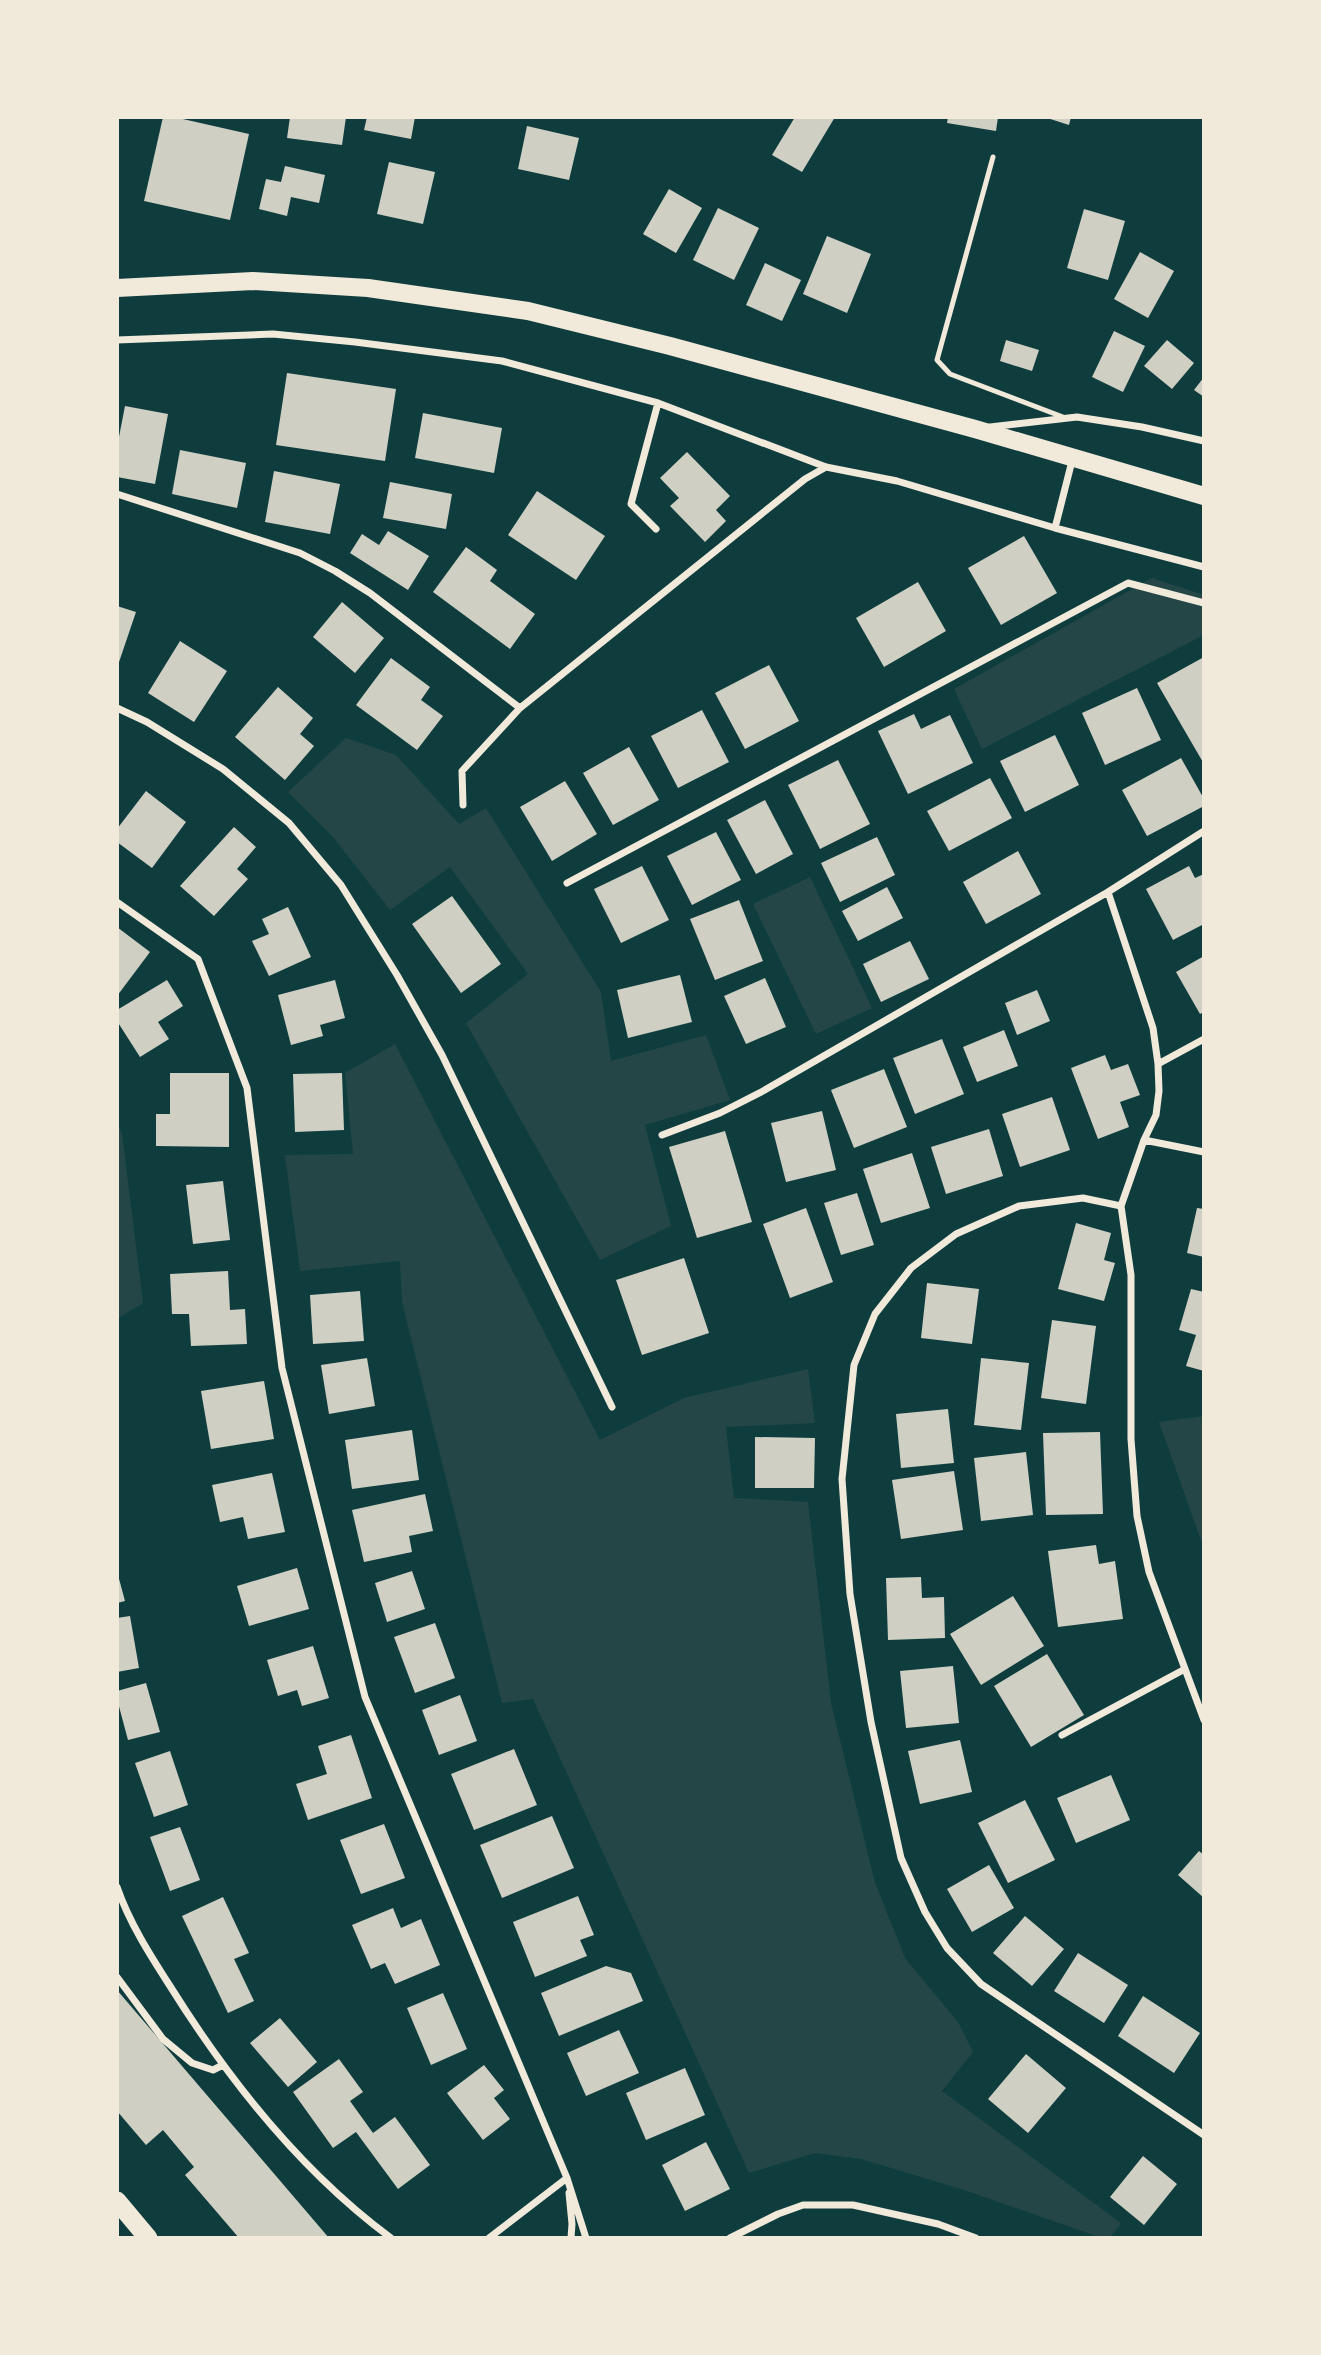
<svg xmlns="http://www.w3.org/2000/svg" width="1321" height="2355" font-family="Karla,sans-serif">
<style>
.green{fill:#244646}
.building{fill:#cfcfc3}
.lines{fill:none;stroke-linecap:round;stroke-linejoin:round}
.service{stroke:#f1e9da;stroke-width:5}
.minor{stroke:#f1e9da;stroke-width:7}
.primary{stroke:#f1e9da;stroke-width:18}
.trunk{stroke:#f1e9da;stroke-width:19}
</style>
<rect width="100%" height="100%" fill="#0f3d3e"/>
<path class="green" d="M1152 578 1204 595V635L982 749 954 689Z
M346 738 396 755 459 824 486 808 601 992 611 1061 706 1035 730 1100 645 1125 671 1226 600 1260 466 1023 528 974 450 867 390 910 333 837 288 792Z
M810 877 872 1008 816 1034 753 904Z
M395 1044 600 1440 684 1398 808 1369 815 1423 726 1427 734 1498 808 1502 831 1703 875 1883 905 1958 958 2022 973 2052 942 2091 1121 2223 1110 2238H1102L961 2189 861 2159 815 2153 749 2173 533 1699 502 1703 402 1302 400 1261 300 1271 285 1155 353 1154 345 1073Z
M117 1124 122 1133 143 1303 117 1319Z
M1204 1416V1549L1159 1422Z"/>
<path class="building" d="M163 117H174L249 134 230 220 144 201Z
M290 117H346L342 145 287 138Z
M367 117H415L411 139 364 130Z
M795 117H835L802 172 772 155Z
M948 117H998L996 131 947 123Z
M1044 117H1071L1069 125Z
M527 126 579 138 569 180 518 169Z
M389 162 435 172 423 224 377 214Z
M285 166 325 175 319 203 291 197 287 216 259 209 266 179 281 182Z
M669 189 702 208 676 253 643 234Z
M718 208 759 228 734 280 693 260Z
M1084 209 1125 221 1108 280 1067 268Z
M827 236 871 254 847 313 803 294Z
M1140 252 1174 271 1148 318 1114 299Z
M765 263 801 280 782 321 746 305Z
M1114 331 1145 346 1123 392 1092 377Z
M1006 340 1039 350 1032 371 1000 361Z
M1167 340 1194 363 1172 389 1144 366Z
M287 373 396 389 385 461 276 445Z
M1204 377V397L1194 390Z
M125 406 168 414 155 484 117 477V447Z
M423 413 502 428 494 473 415 458Z
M180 450 246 463 237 508 172 494Z
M687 452 730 496 716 510 726 521 705 542 670 506 679 498 660 478Z
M274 471 340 484 330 534 265 522Z
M390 482 452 494 446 529 383 518Z
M537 491 605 536 576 580 508 535Z
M388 531 429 556 408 590 350 553 362 534 379 545Z
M1024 536 1057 593 1001 625 968 568Z
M466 547 497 570 490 581 535 614 510 649 433 592Z
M918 582 946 631 884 667 856 618Z
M342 602 384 638 355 673 313 637Z
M117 606 136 612 118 665H117Z
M180 641 227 671 194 722 148 693Z
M1204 657V764L1157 683Z
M391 658 430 687 421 700 443 716 417 750 356 705Z
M769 665 799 721 745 749 715 693Z
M278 687 313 718 300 734 314 746 285 780 235 737Z
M1137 688 1161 740 1105 765 1082 713Z
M702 710 729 762 678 788 651 736Z
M914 714 921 729 950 715 973 763 908 794 878 731Z
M1055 735 1079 785 1025 812 1000 761Z
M629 747 659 800 613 825 583 773Z
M1181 758 1204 799V806L1147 836 1122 790Z
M838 760 870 824 820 849 788 785Z
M990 778 1012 818 949 851 927 811Z
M565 781 597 834 552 861 520 807Z
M146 791 186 822 152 868 117 842V829Z
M765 800 793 854 756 874 727 820Z
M234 827 256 847 237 869 248 879 214 916 180 886Z
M716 832 741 880 692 905 667 856Z
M877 837 895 875 840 902 821 863Z
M1018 851 1041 894 986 924 963 882Z
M642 866 669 920 621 943 594 889Z
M1189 866 1195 878 1204 874V924L1173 940 1146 889Z
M887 887 903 918 858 941 842 911Z
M452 896 501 964 461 993 412 924Z
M739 900 763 961 715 980 690 919Z
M288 907 311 957 269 976 252 941 269 934 262 919Z
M117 927 150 952 117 996Z
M910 941 929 979 881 1002 863 964Z
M1204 956V1012L1200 1014 1176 972Z
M680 975 692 1022 628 1038 617 990Z
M765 978 786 1027 746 1044 724 996Z
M167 980 183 1006 158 1022 169 1039 140 1057 117 1021V1010Z
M335 980 345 1018 320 1025 323 1036 291 1045 278 995Z
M1037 990 1050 1021 1017 1035 1005 1003Z
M1004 1030 1018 1066 977 1082 963 1047Z
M942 1039 964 1094 915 1114 893 1058Z
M1105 1055 1111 1070 1128 1064 1140 1095 1120 1102 1129 1127 1098 1139 1071 1068Z
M884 1069 907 1127 854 1148 831 1090Z
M170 1073H229V1147L156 1146V1114H170Z
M342 1073 344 1130 295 1132 293 1074Z
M1052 1097 1070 1150 1020 1167 1002 1114Z
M822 1111 836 1170 786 1182 771 1123Z
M989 1129 1003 1176 946 1194 931 1147Z
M725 1131 752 1222 697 1238 669 1147Z
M912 1153 930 1208 881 1223 863 1169Z
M223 1181 230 1240 193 1244 186 1185Z
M857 1193 874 1245 841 1255 824 1203Z
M806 1208 833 1282 790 1298 763 1224Z
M1197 1208 1204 1209V1257L1187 1253Z
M1076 1223 1111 1233 1104 1260 1115 1263 1104 1301 1058 1289Z
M684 1258 709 1333 642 1355 616 1280Z
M228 1271 230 1310 245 1309 247 1344 191 1346 189 1314H172L170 1274Z
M927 1283 979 1289 972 1344 921 1338Z
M1191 1289 1204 1292V1371L1186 1366 1196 1335 1179 1330Z
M360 1291 364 1341 313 1344 310 1295Z
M1052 1320 1096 1326 1086 1404 1041 1398Z
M367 1358 375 1406 329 1414 321 1365Z
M981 1358 1029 1363 1021 1430 974 1425Z
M264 1381 274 1439 211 1449 201 1391Z
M948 1409 954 1463 901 1468 896 1414Z
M412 1430 419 1480 352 1489 345 1440Z
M1100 1432 1103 1514 1046 1515 1043 1433Z
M755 1437 815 1438 814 1488H755Z
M1026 1452 1033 1515 981 1521 974 1458Z
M954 1471 963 1530 901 1539 892 1480Z
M272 1473 285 1532 248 1539 243 1517 220 1522 212 1485Z
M425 1494 433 1531 409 1536 412 1552 364 1562 352 1510Z
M1096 1545 1099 1564 1115 1561 1123 1619 1058 1627 1048 1551Z
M297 1568 309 1609 249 1626 237 1586Z
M412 1571 425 1609 387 1622 375 1583Z
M118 1575 125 1601 117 1603V1576Z
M921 1577 922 1598 944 1597 945 1638 888 1640 886 1578Z
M1013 1596 1044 1646 981 1685 950 1634Z
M130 1616 139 1668 117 1672V1618Z
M435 1623 455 1678 415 1693 394 1637Z
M313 1646 329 1698 302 1706 297 1690 278 1696 267 1660Z
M1047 1654 1084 1715 1031 1747 994 1686Z
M953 1666 959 1723 906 1728 900 1671Z
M146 1683 160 1732 128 1740 117 1699V1691Z
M460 1695 477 1741 439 1755 422 1710Z
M351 1735 372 1798 308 1820 296 1784 327 1774 318 1746Z
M960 1740 972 1792 920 1804 908 1751Z
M514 1749 537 1805 474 1830 451 1774Z
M170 1751 188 1805 154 1817 135 1763Z
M1111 1775 1130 1820 1076 1843 1057 1798Z
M1025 1800 1055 1860 1008 1883 978 1823Z
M552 1816 574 1868 502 1898 480 1845Z
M384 1824 405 1878 361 1894 340 1840Z
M180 1827 200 1880 170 1891 150 1837Z
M1199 1851 1204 1855V1898L1178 1875Z
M989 1865 1014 1908 972 1932 947 1889Z
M578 1896 594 1935 580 1940 587 1956 535 1977 513 1922Z
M223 1897 249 1953 234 1959 254 2001 228 2013 182 1916Z
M393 1908 401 1928 421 1919 440 1965 395 1984 385 1963 371 1969 352 1925Z
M1025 1916 1064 1949 1032 1986 993 1953Z
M1078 1953 1128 1985 1104 2023 1054 1991Z
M606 1966 631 1973 643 2001 559 2036 541 1993Z
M117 1990 329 2238H239L185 2175 194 2167 163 2130 146 2145 117 2111Z
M443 1993 467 2049 431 2065 407 2008Z
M1143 1996 1200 2033 1174 2073 1118 2036Z
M280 2018 317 2062 288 2087 250 2043Z
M619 2030 639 2073 586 2096 567 2053Z
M1026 2054 1066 2088 1028 2133 988 2099Z
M339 2059 363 2092 350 2101 373 2133 395 2117 430 2165 398 2189 356 2132 333 2148 293 2092Z
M484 2065 504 2090 494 2098 510 2119 483 2140 447 2093Z
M685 2068 705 2115 646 2140 626 2093Z
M706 2142 730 2189 685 2211 662 2165Z
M1143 2156 1177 2184 1144 2225 1110 2197Z"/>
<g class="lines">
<path class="service" d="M993 157 937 360 950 374 1063 417"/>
<path class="minor" d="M117 340 273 334 355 342 502 361 658 403 826 467 897 481 1055 528
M990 427 1077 417 1142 427 1204 441
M1073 457 1055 528 1204 567
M117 494 300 553 335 571 370 593 520 708
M656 529 631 504 658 403
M117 708 147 722 223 769 289 823 341 885 397 975 442 1055 612 1407
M463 805 462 771 520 708 805 479 826 467
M567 883 1128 583 1204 603
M1108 892 1204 831
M117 902 198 959 247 1088 282 1368 365 1697 567 2178 586 2238
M1158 1064 1204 1039
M662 1135 720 1113 763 1091 1108 892 1153 1028 1158 1064 1159 1091 1156 1115 1144 1140 1121 1206 1131 1275V1439L1137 1516 1149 1572 1204 1720
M1144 1140 1204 1152
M1121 1206 1083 1198 1019 1206 956 1234 911 1268 875 1314 854 1365 842 1479 850 1594 871 1722 901 1858 925 1912 947 1948 981 1984 1204 2135
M1062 1735 1185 1669
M117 1887C129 1922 150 1955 170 1986 228 2079 302 2172 391 2238
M117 1977 163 2039 192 2063 213 2070 223 2065
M569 2193 572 2224 571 2238
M489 2238 567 2178
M730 2238 778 2214 803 2205H853L938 2224 976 2238"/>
<path class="primary" d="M117 288 253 281 368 288 528 311 670 346 975 429 1204 496"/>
<path class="trunk" d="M117 2201 148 2238"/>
</g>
<rect width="1321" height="2355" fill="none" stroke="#f1e9da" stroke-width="238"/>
</svg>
